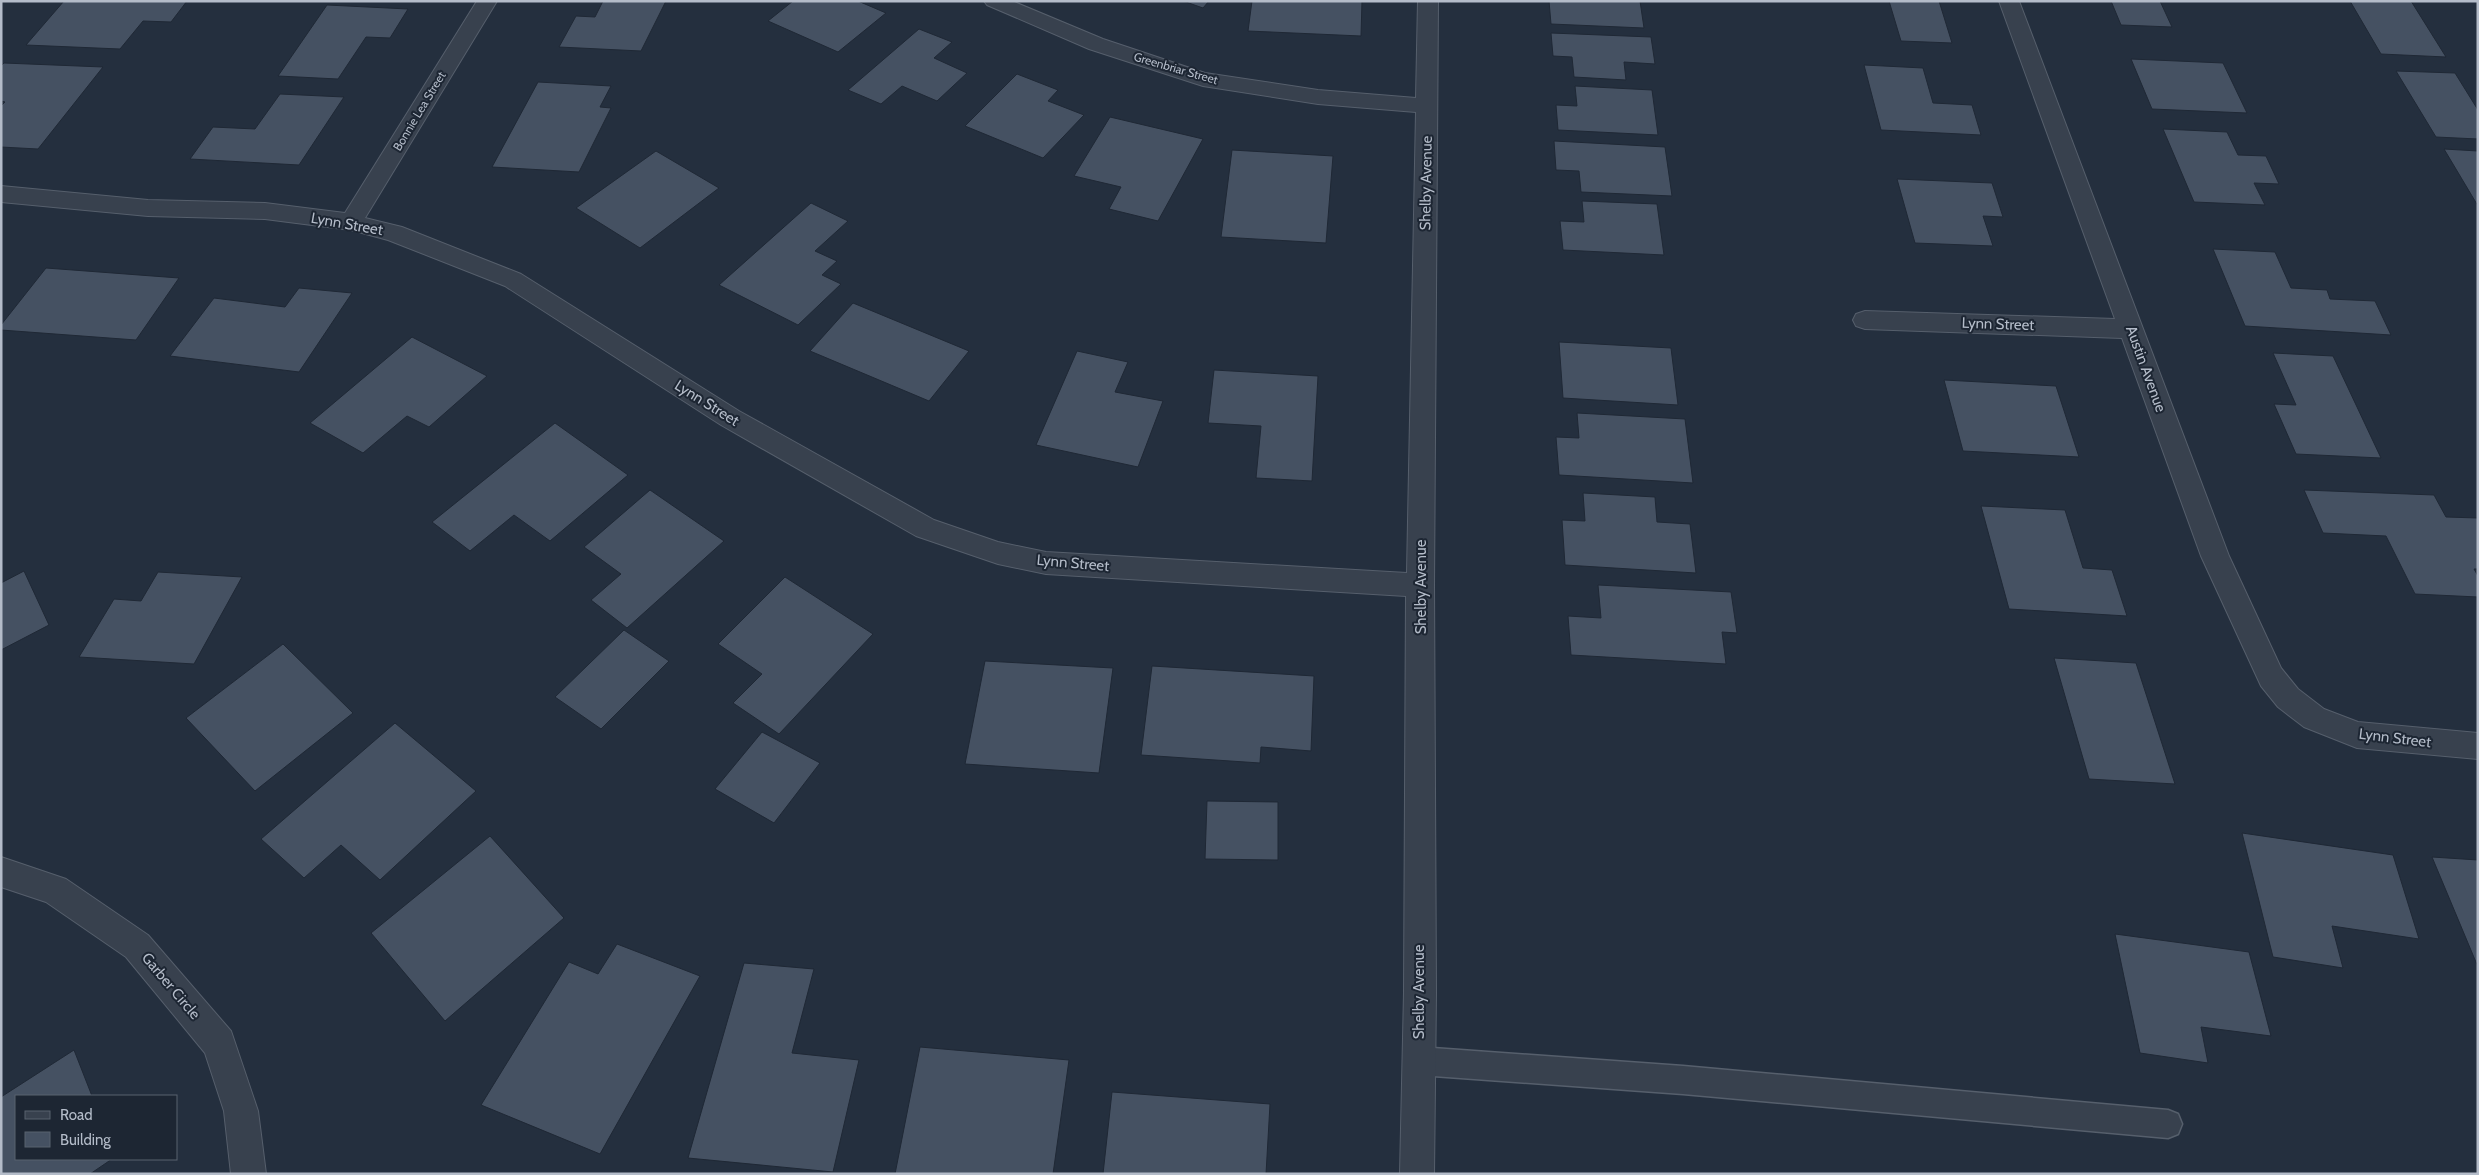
<svg xmlns="http://www.w3.org/2000/svg" width="2479" height="1175" font-family="Cabin,sans-serif">
<style>
.building{fill:#455162;stroke:#1f2835}
.lines{fill:none;stroke-linecap:round;stroke-linejoin:round}
.service-casing{stroke:#565f6c;stroke-width:3}
.minor-casing{stroke:#565f6c;stroke-width:2}
.service{fill:#38414e;fill-rule:evenodd}
.minor{fill:#38414e;fill-rule:evenodd}
.labels{text-anchor:middle;dominant-baseline:central;stroke-width:4;stroke-linejoin:round;paint-order:stroke}
.far-street-label{font-size:12px;fill:#b4bcc9;stroke:#1d2633}
.street-label{font-size:15px;fill:#b4bcc9;stroke:#1d2633}
</style>
<rect width="100%" height="100%" fill="#242f3e"/>
<path class="building" d="M64 1H187L171 22 143 21 120 49 26 45Z
M603 1H666L641 51 559 47 576 16 595 17Z
M793 1H858L886 13 838 52 768 21Z
M1183 1H1209L1203 8Z
M1252 1H1362L1361 36 1248 31Z
M1549 1H1640L1644 28 1551 24Z
M1889 1H1939L1952 43 1901 41Z
M2111 1H2160L2172 27 2121 25Z
M2350 1H2411L2446 57 2381 54Z
M327 5 408 9 390 38 366 37 338 79 278 76Z
M919 29 952 42 934 58 967 73 937 101 902 86 881 104 848 90Z
M1551 33 1651 37 1655 64 1624 62 1626 80 1574 77 1572 57 1553 56Z
M2131 59 2223 63 2247 113 2152 109Z
M4 63 103 67 38 149 1 147V106L5 102 1 101V66Z
M1864 65 1923 68 1933 103 1972 105 1981 135 1881 130Z
M2396 71 2455 73 2478 110V139L2436 137Z
M1017 74 1058 90 1048 101 1084 115 1043 158 965 126Z
M538 82 611 86 600 107 611 108 579 172 492 167Z
M1575 86 1652 90 1658 135 1558 130 1556 105 1577 106Z
M280 94 344 97 299 165 190 159 213 127 255 129Z
M1110 117 1203 139 1158 221 1109 209 1121 187 1074 176Z
M2163 129 2227 132 2238 155 2266 156 2279 184 2254 183 2265 205 2194 202Z
M1554 141 1665 147 1672 196 1581 192 1579 171 1556 170Z
M2444 149 2478 151V206Z
M1232 150 1333 156 1326 243 1221 237Z
M656 151 719 188 640 248 576 208Z
M1897 179 1992 183 2003 217 1983 216 1993 246 1915 243Z
M1582 201 1657 204 1664 255 1563 250 1560 221 1584 222Z
M811 203 848 221 815 251 837 261 822 275 841 284 798 325 719 285Z
M2213 249 2275 252 2291 288 2327 290 2330 299 2375 301 2391 335 2245 326Z
M46 268 179 278 136 340 1 330V325Z
M299 288 352 293 299 372 170 356 214 298 285 307Z
M853 303 969 351 929 401 810 351Z
M412 337 487 376 429 427 407 416 363 453 310 423Z
M1559 342 1671 348 1678 405 1563 398Z
M1077 351 1128 362 1115 392 1163 401 1138 467 1036 445Z
M2273 353 2333 356 2381 458 2296 454 2274 404 2296 405Z
M1214 370 1318 376 1312 481 1256 478 1261 426 1208 423Z
M1944 380 2056 386 2079 457 1963 451Z
M1577 413 1685 419 1693 483 1559 475 1556 437 1579 438Z
M555 423 628 475 550 541 514 515 470 551 432 522Z
M650 490 724 541 627 628 591 600 621 574 584 547Z
M2304 490 2434 495 2446 517 2478 518V569H2474L2478 576V597L2415 594 2386 536 2323 533Z
M1583 493 1655 497 1657 522 1690 524 1696 573 1565 565 1562 520 1585 521Z
M1981 506 2065 510 2083 568 2112 570 2127 616 2009 609Z
M24 571 49 625 1 650V583Z
M158 572 242 577 194 664 79 657 114 599 141 601Z
M785 577 873 634 779 734 733 703 762 674 718 644Z
M1598 585 1731 592 1737 633 1722 632 1726 664 1571 655 1568 616 1601 618Z
M624 630 669 661 601 729 555 697Z
M283 644 353 713 255 791 186 718Z
M2054 658 2136 663 2175 784 2089 779Z
M985 661 1113 668 1099 773 965 764Z
M1152 666 1314 676 1311 751 1261 747 1260 763 1141 755Z
M395 723 476 791 380 880 341 845 304 878 261 839Z
M762 732 820 763 774 823 715 789Z
M1207 801 1278 802V860L1205 859Z
M2242 833 2393 855 2419 939 2332 926 2343 968 2273 957Z
M490 836 564 918 445 1021 371 933Z
M2432 857 2478 860V967Z
M2115 934 2249 952 2271 1036 2201 1027 2208 1063 2140 1053Z
M617 944 700 976 600 1154 481 1105 569 962 598 974Z
M744 963 814 969 792 1053 859 1060 833 1172 688 1158Z
M920 1047 1069 1060 1053 1174H895Z
M74 1050 92 1096H16V1159H112L90 1174H1V1097Z
M1112 1092 1270 1104 1266 1174H1103Z"/>
<g class="lines">
<g class="service-casing">
<path id="service" d="M1419 1047 1683 1066 2168 1110 2178 1114 2182 1124 2178 1134 2168 1138 1683 1094 1419 1075 1409 1071 1405 1061 1409 1051Z"/>
</g>
<g class="minor-casing">
<path id="minor" d="M477 1H497L365 218 402 227 521 274 739 411 934 520 998 542 1046 552 1407 573 1416 112 1318 104 1203 86 1089 49 987 5 984 1H1012L1103 39 1205 73 1318 90 1416 98 1418 1H1438L1434 585 1436 993 1434 1174H1400L1404 993 1406 596 1046 574 998 564 916 536 721 425 505 286 388 240 351 230 265 219 148 216 1 202V186L148 200 265 203 345 213Z
M1999 1H2019L2229 556 2281 668 2298 689 2324 709 2358 722 2478 733V759L2357 748 2304 727 2278 707 2261 686 2201 556 2122 338 1865 329 1856 326 1853 320 1856 314 1865 311 2115 319Z
M1 857 66 879 148 935 231 1031 258 1111 266 1174H231L224 1111 205 1053 126 957 46 902 1 887Z"/>
</g>
<use href="#service" class="service"/>
<use href="#minor" class="minor"/>
</g>
<g class="labels">
<g class="far-street-label">
<text transform="translate(1176 68) rotate(16)">Greenbriar Street</text>
<text transform="translate(419 111) rotate(-59)">Bonnie Lea Street</text>
</g>
<g class="street-label">
<text transform="translate(1426 183) rotate(-89)">Shelby Avenue</text>
<text transform="translate(347 224) rotate(10)">Lynn Street</text>
<text transform="translate(1998 324) rotate(2)">Lynn Street</text>
<text transform="translate(2146 369) rotate(70)">Austin Avenue</text>
<text transform="translate(707 403) rotate(32)">Lynn Street</text>
<text transform="translate(1073 563) rotate(5)">Lynn Street</text>
<text transform="translate(1421 587) rotate(-90)">Shelby Avenue</text>
<text transform="translate(2395 738) rotate(7)">Lynn Street</text>
<text transform="translate(171 986) rotate(50)">Garber Circle</text>
<text transform="translate(1419 992) rotate(-90)">Shelby Avenue</text>
</g>
</g>
<rect width="2479" height="1175" fill="none" stroke="#b4bcc9" stroke-width="5"/>
<rect x="15" y="1095" width="162" height="65" fill="#1d2633" stroke="#59626f"/>
<rect x="25" y="1111" width="25" height="8" fill="#38414e" stroke="#59626f"/>
<text x="60" y="1120" font-size="15" fill="#b4bcc9">Road</text>
<rect x="25" y="1132" width="25" height="15" fill="#455162" stroke="#59626f"/>
<text x="60" y="1145" font-size="15" fill="#b4bcc9">Building</text>
</svg>
